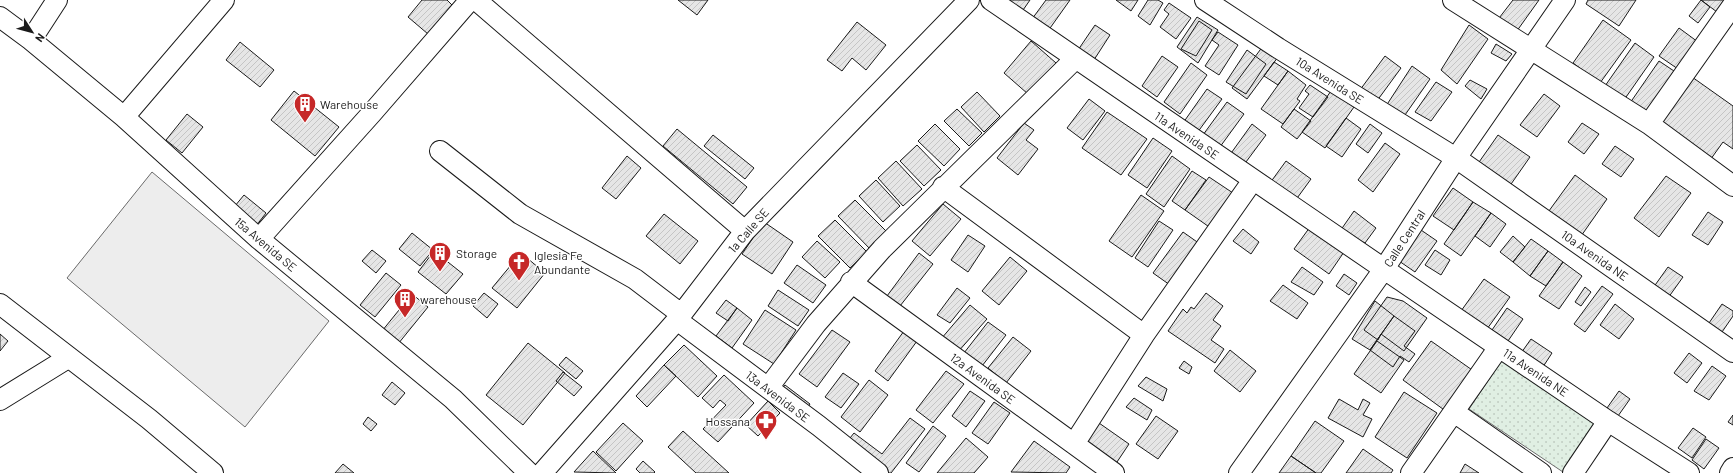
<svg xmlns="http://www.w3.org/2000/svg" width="1733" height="473" font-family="Barlow,sans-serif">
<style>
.park{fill:url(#park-dots);stroke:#6a6a6a}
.parking{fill:#ededed;stroke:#6a6a6a}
.building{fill:url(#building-hatch);stroke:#1a1a1a}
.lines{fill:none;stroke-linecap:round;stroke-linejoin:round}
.minor-casing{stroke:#1a1a1a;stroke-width:22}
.minor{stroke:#fff;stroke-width:20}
.labels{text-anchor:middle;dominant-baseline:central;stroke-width:3;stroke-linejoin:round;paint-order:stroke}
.street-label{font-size:12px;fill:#1a1a1a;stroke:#fff}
.poi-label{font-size:12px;fill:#1a1a1a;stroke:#fff;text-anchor:start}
</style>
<defs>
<pattern id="park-dots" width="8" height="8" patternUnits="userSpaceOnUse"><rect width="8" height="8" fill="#e0efe3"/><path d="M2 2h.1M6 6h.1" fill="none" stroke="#c0ccc2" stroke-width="1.8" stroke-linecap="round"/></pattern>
<pattern id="building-hatch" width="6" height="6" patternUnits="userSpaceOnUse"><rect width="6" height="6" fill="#e6e6e6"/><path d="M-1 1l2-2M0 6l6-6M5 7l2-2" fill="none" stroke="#c5c5c5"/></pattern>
</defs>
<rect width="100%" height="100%" fill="#fff"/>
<path class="park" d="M1504 357 1598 419 1563 472 1469 409Z"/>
<path class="parking" d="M152 172 329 321 245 427 67 278Z"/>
<path class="building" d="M422 0H447L452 5 428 34 408 17Z
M678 0H708L697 15Z
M1004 0H1030L1021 13Z
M1046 0H1070L1048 31 1032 19Z
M1116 0H1138L1131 11Z
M1148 0H1158L1163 3 1150 25 1138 16Z
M1513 0H1539L1514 35 1496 22Z
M1588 0H1636L1619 26 1586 4Z
M1701 0H1726L1717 12Z
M1701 0 1710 7 1698 23 1689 16Z
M1169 3 1191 18 1176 39 1160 27 1169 14 1164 10Z
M1197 17 1218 30 1198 63 1177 47Z
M1603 20 1631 40 1600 83 1573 63Z
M1199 21 1212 30 1196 56 1181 49Z
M857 22 886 45 866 70 852 58 842 71 827 60Z
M1095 25 1110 35 1092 63 1076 53Z
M1469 25 1488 39 1457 84 1441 70Z
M1679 28 1698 42 1678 69 1659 56Z
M1218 32 1238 45 1219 75 1205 66 1219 45 1212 40Z
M1031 41 1056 63 1028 94 1004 73Z
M240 42 274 70 260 87 226 60Z
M1635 43 1654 57 1624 100 1605 86Z
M1496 44 1512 54 1506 61 1491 53Z
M1263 46 1278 57 1247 99 1232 88Z
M1247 50 1266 64 1246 94 1226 82Z
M1162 56 1178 67 1157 97 1142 86Z
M1385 56 1401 68 1374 105 1357 94Z
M1659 61 1674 71 1645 114 1630 103Z
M1274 62 1288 71 1278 85 1264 76Z
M1191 63 1207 75 1180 114 1164 102Z
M1412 66 1430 79 1405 115 1386 106Z
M1288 71 1306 85 1297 99 1300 101 1283 124 1261 109Z
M1692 77 1733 106V149L1723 142 1708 163 1656 127Z
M1470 80 1487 89 1481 99 1465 86Z
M1436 82 1452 92 1431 121 1415 112Z
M1310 85 1328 97 1313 117 1299 108 1309 94 1305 91Z
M1207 89 1222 99 1197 133 1183 123Z
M294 91 339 127 315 156 271 120Z
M1331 91 1354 107 1325 148 1302 132Z
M977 92 1000 116 984 132 961 107Z
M1544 94 1560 106 1537 137 1520 125Z
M1089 99 1105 111 1083 140 1067 128Z
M1227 102 1244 114 1217 151 1200 139Z
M957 109 982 133 969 146 944 121Z
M1294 109 1311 121 1297 139 1281 127Z
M1107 112 1147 139 1121 175 1082 148Z
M187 114 203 127 182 153 166 140Z
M1346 118 1361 129 1342 157 1326 146Z
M1024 123 1034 130 1026 140 1038 149 1018 175 997 158Z
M1582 123 1599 134 1584 154 1568 142Z
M935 124 960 149 944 166 918 141Z
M1252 124 1266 135 1243 166 1229 156Z
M1370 124 1382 133 1368 153 1356 144Z
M677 129 747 187 733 204 663 146Z
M713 135 754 168 745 179 704 146Z
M1498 135 1530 157 1509 187 1477 165Z
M1153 138 1172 151 1147 188 1128 175Z
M1385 143 1400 154 1373 192 1358 180Z
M917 145 941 170 924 186 900 161Z
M1615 146 1634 159 1621 177 1602 164Z
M627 156 641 168 616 199 602 188Z
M1172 156 1190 169 1164 207 1146 194Z
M896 161 922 189 903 206 878 178Z
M1286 161 1311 179 1295 201 1270 183Z
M1192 171 1206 180 1185 210 1172 201Z
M1575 175 1607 199 1579 239 1546 215Z
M1666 176 1691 193 1659 237 1634 218Z
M1209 177 1239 197 1215 231 1185 210Z
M876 180 900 206 883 222 859 196Z
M1453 188 1473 202 1454 230 1433 216Z
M244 195 266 213 253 230 230 212Z
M1141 195 1164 211 1132 257 1109 241Z
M855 200 889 234 872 251 838 216Z
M1473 202 1491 213 1461 256 1444 244Z
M943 204 961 219 930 256 912 241Z
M1354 211 1376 228 1365 243 1363 242 1358 248 1338 234Z
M1708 212 1723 222 1708 245 1692 235Z
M1491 213 1506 224 1490 247 1475 236Z
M664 214 698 241 680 264 646 236Z
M835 220 867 252 850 268 818 236Z
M1159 221 1173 230 1148 267 1135 258Z
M764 222 793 242 772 274 742 254Z
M1310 227 1344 252 1329 274 1294 249Z
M1243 229 1259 242 1251 254 1233 241Z
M1421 230 1437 241 1415 272 1399 261Z
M1183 232 1200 244 1170 285 1153 273Z
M412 233 433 250 420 266 399 249Z
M968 235 985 246 968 272 951 260Z
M1513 236 1525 247 1513 262 1500 252Z
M1531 239 1548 251 1530 276 1513 262Z
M817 241 840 262 825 278 802 257Z
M372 250 386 261 376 273 362 261Z
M1435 250 1450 260 1441 275 1425 265Z
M434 251 463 274 446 294 418 272Z
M1548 251 1563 262 1546 286 1530 276Z
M521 253 545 273 517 308 492 288Z
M919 253 933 264 900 306 887 296Z
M1010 257 1027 271 999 305 982 291Z
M1563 262 1582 276 1559 309 1539 296Z
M797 265 826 285 813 303 784 283Z
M1302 267 1323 282 1314 295 1291 282Z
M1668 267 1683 277 1668 298 1653 288Z
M386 273 401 285 375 317 360 305Z
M1344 274 1357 283 1349 295 1336 286Z
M1484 279 1510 297 1487 329 1461 311Z
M1283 285 1308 303 1297 319 1270 301Z
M1602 286 1613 294 1585 332 1574 324Z
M1585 287 1591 292 1581 306 1575 302Z
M957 288 970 298 950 323 937 315Z
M778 290 809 310 798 326 768 306Z
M484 293 498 304 487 318 473 306Z
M1206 293 1223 306 1213 320 1221 326 1211 340 1224 349 1215 363 1168 331 1183 309 1187 313 1191 307 1194 309Z
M412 294 428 307 398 344 382 331Z
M1387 297 1403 301 1427 318 1404 351 1381 334 1378 340 1364 330Z
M726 300 737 308 728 321 716 313Z
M1375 301 1394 316 1370 350 1352 339Z
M1615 304 1634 319 1619 339 1600 325Z
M1722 304 1733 311V316L1722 332 1709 323Z
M970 305 987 319 957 353 941 339Z
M737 308 752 320 732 348 716 336Z
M1507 308 1523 319 1508 341 1492 330Z
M765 310 796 330 774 364 743 344Z
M1394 316 1415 331 1404 346 1415 354 1409 362 1400 356 1393 367 1370 350Z
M988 322 1006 335 982 366 964 353Z
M832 330 850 342 817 387 799 374Z
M904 331 917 341 888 381 875 371Z
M0 334 8 341 0 351Z
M1013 337 1031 351 1006 383 988 368Z
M1531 339 1552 353 1541 370 1519 356Z
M1377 341 1404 360 1381 393 1354 374Z
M1431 341 1475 372 1447 412 1403 380Z
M528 343 565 373 523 425 486 395Z
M684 345 717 376 698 397 664 365Z
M1230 350 1256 371 1240 392 1214 371Z
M1689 353 1702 363 1687 383 1674 373Z
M566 357 583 371 576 379 559 365Z
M1184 361 1192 367 1189 374 1179 368Z
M664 365 676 376 647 407 636 396Z
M1712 366 1726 376 1709 400 1694 391Z
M946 371 964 384 933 423 916 410Z
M563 372 582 387 574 396 556 381Z
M843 373 859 384 841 408 825 397Z
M724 375 754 403 718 442 703 429 726 405 720 400 713 408 702 398Z
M1146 377 1167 389 1163 401 1138 386Z
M869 380 888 395 860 432 841 417Z
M392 382 405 393 395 405 382 395Z
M785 385 810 404 806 410 781 390Z
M970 391 985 401 966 427 952 416Z
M1619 391 1630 399 1618 416 1607 408Z
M1404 392 1437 413 1407 458 1375 437Z
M1134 398 1152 410 1147 420 1126 407Z
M1339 399 1358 410 1363 399 1370 403 1363 415 1372 419 1363 437 1328 418Z
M768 401 780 413 758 436 746 425Z
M994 402 1010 413 988 444 972 433Z
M1733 415V425L1728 422Z
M1156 416 1178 431 1158 459 1136 444Z
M368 417 377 424 371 431 363 424Z
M910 418 925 429 891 473H886L846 443 854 433 882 454Z
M1315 421 1344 441 1321 473H1316L1291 456Z
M623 423 643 441 616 471 596 452Z
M1099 423 1129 444 1115 465 1085 444Z
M933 426 946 436 919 472 906 463Z
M1693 428 1706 437 1692 458 1678 448Z
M683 431 729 473H696L668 447Z
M966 438 988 457 974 473H937Z
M1706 439 1719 448 1704 469 1692 460Z
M1034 441 1070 467 1066 473 1011 472Z
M1363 449 1393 470 1391 473H1346Z
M593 451 616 473 574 472Z
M1291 456 1316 473H1279Z
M643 461 655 472 654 473H640L636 469Z
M343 464 354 473H335Z
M1465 464 1479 473H1460Z"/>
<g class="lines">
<g class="minor-casing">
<path id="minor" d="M476 0 745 231
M991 0 1384 269 1608 421 1689 473
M1205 0 1278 48 1456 158 1733 352
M1453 0 1649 124 1733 186
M0 17 31 40 124 117 259 239 453 399 529 473
M31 40 57 0
M124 117 224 0
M1649 124 1733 5
M440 151 520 214 635 279 681 314
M943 187 1144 335
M259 239 372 113 470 0
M851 282 1114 473
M0 304 149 419 213 473
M677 320 819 426 878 473
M768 388 816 324 882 249 1075 59
M0 400 68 358
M1454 412 1541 473
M1074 444 1144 335 1253 180
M542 473 677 320 745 231 969 0
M1239 473 1384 269 1456 158 1565 0
M1411 473 1499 347
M1573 473 1608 421
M1730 473 1733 468"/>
</g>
<use href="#minor" class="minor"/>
</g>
<defs>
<g id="building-pin" transform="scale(1.15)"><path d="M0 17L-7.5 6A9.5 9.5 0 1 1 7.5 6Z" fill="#c62828" stroke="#fff"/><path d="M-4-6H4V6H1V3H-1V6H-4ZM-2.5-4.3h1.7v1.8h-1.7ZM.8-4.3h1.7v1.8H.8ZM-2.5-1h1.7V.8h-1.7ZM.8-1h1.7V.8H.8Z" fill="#fff"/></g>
<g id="church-pin" transform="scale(1.15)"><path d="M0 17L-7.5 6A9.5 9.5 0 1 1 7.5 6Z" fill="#c62828" stroke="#fff"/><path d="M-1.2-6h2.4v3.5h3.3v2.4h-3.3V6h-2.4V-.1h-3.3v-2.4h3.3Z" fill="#fff"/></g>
<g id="pharmacy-pin" transform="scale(1.15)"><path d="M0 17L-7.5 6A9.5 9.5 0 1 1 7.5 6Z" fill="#c62828" stroke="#fff"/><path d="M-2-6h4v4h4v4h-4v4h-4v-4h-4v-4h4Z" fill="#fff"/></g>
</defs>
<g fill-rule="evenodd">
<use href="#building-pin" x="305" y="104"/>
<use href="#building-pin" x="440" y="253"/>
<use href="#church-pin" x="519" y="262"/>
<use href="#building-pin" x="405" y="299"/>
<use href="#pharmacy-pin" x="766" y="421"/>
</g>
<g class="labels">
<g class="street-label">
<text transform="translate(1330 80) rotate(32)">10a Avenida SE</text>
<text transform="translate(1187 135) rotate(34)">11a Avenida SE</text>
<text transform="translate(748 230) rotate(-49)">1a Calle SE</text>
<text transform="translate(1404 238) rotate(-57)">Calle Central</text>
<text transform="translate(266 244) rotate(40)">15a Avenida SE</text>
<text transform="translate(1595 255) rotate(35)">10a Avenida NE</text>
<text transform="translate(1536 372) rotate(34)">11a Avenida NE</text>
<text transform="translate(983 378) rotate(36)">12a Avenida SE</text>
<text transform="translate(778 396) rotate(37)">13a Avenida SE</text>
</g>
<g class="poi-label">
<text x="320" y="104">Warehouse</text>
<text x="456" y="253">Storage</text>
<text x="534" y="255">Iglesia Fe<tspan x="534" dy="14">Abundante</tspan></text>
<text x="420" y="299">warehouse</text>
<text x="750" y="421" text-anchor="end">Hossana</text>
</g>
</g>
<g transform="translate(32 32) rotate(126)" stroke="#ffffff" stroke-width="3" paint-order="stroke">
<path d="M0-3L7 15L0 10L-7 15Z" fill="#1a1a1a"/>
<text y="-6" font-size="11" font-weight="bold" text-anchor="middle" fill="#1a1a1a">N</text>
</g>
</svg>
